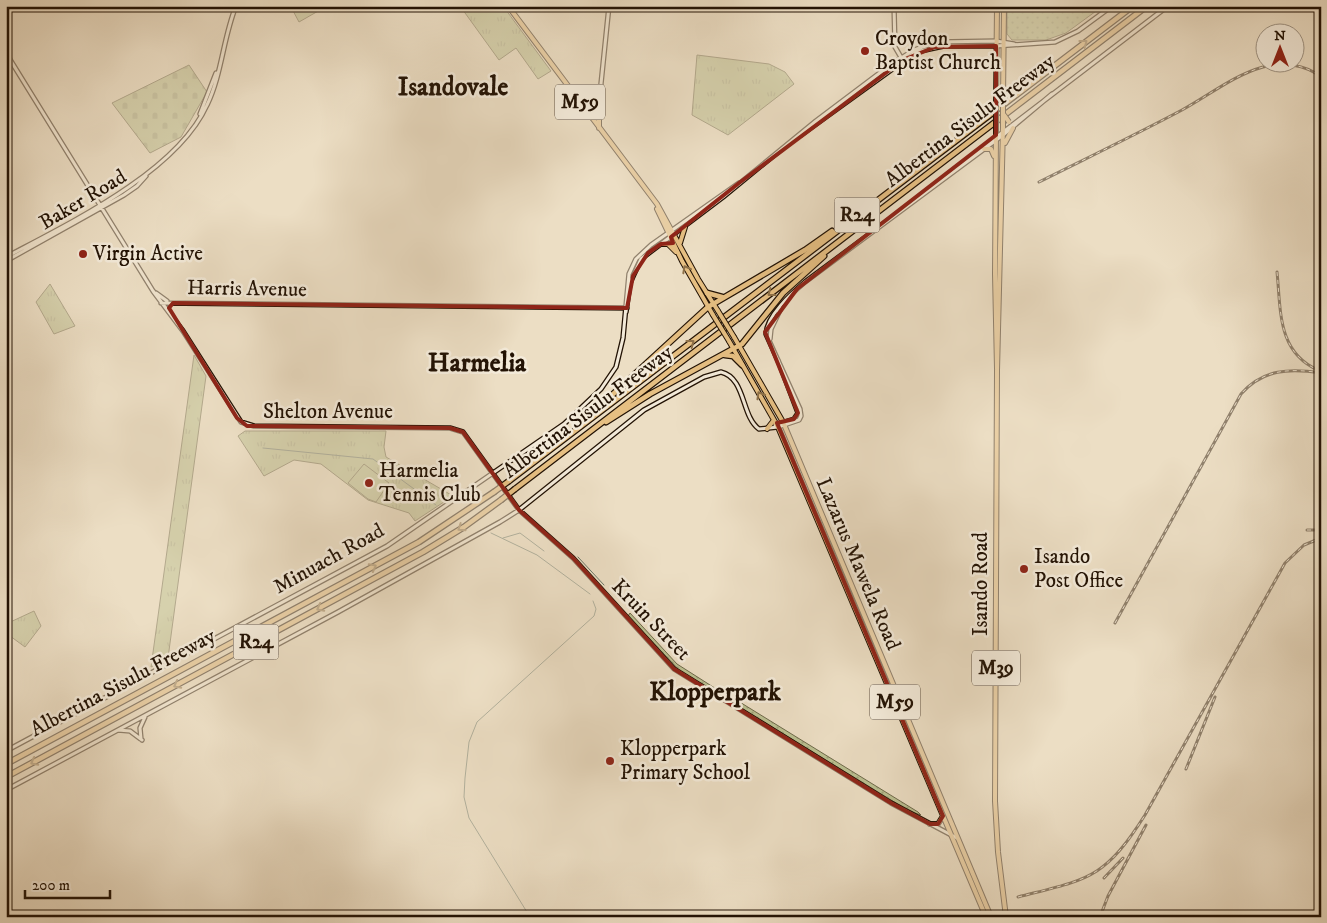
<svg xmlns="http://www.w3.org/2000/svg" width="1327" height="923" font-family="'IM FELL DW Pica',serif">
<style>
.grass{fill:url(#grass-dots);stroke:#6e694a}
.cemetery{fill:url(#cemetery-stones);stroke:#6e694a}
.park{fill:url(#park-tufts);stroke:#6e694a}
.pitch{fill:#bbc091;stroke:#6e694a}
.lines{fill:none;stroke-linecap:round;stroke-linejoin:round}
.stream{stroke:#69786b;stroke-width:1}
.secondary-casing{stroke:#221204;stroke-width:5.5}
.primary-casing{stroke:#221204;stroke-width:6}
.highway-casing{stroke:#221204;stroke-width:7}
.secondary{stroke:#f3ead9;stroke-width:3}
.primary{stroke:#e6bf82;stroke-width:4}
.highway{stroke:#e6bf82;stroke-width:4.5}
.rail-casing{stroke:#221204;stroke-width:3}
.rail{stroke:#f3ead9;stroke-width:1;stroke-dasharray:4;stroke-linecap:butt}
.primary-bridge-casing{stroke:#221204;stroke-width:6;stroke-linecap:butt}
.highway-bridge-casing{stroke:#221204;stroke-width:7;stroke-linecap:butt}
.primary-bridge{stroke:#e6bf82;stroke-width:4}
.highway-bridge{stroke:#e6bf82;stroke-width:4.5}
.oneway{stroke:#8e7149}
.marked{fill:none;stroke:#8f2418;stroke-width:4;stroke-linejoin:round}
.poi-dot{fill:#8f2418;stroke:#f3ead9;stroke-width:2}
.labels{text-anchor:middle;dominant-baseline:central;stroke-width:5;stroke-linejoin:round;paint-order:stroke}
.shield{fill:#f3ead9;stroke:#615344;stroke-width:1}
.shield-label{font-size:20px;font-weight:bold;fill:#221204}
.poi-label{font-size:21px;fill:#221204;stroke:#f3ead9;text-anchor:start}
.street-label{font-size:21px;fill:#221204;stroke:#f3ead9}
.district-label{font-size:26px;font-weight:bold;fill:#221204;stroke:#f3ead9}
</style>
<defs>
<pattern id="grass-dots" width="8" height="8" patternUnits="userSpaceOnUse" patternTransform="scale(1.25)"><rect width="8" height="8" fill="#bbc091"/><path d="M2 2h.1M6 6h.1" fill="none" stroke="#a0a47b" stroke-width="1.8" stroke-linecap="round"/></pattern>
<pattern id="cemetery-stones" width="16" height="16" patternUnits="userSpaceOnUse" patternTransform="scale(1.25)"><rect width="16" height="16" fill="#bbc091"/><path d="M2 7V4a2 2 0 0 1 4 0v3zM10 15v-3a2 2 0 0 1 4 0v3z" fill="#a0a47b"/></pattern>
<pattern id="park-tufts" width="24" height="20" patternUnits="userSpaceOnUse" patternTransform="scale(1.25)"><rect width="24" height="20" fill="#bbc091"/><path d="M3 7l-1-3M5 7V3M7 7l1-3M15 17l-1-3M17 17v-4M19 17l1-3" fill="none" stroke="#a0a47b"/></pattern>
</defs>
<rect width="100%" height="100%" fill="#ecdec4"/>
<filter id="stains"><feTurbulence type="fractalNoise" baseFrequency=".004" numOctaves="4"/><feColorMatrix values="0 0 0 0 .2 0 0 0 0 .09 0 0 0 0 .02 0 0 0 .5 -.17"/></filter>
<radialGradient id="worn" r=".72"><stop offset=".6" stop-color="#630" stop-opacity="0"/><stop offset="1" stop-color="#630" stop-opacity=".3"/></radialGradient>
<path class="grass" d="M1007 6H1103L1066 33 1046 40H1012L1007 34Z
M630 613 677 664 732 699 724 698 679 670 628 616Z
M738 701 918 812 921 815 909 811 736 705 735 702Z"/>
<path class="cemetery" d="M189 65 207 92 181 137 150 153 112 103Z"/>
<path class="park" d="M293 6H327L299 22 291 7Z
M460 6H503L551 71 538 79 516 48 499 60Z
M697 55 769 64 785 72 794 84 728 135 692 115Z
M50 284 75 326 54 334 36 302Z
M194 355 206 376 168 658 151 667Z
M245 431H386L384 447 386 457 453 496 415 521 409 513 368 500 321 464 294 460 264 476 238 436Z
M34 611 41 626 25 647 6 633V624Z"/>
<path class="pitch" d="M364 464 389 483 376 502 368 499 348 483Z"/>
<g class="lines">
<path class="stream" d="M263 448 373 459 436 505
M491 533 537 555 590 594
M503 538 520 533 544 551
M578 557 604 585
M530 917 469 818 464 797 465 778 469 742 477 722 594 616 596 609 593 601"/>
<g class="secondary-casing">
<path id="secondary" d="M894 6 895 47 902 59
M926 36 936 42
M6 53 153 291 183 331 241 422 254 426 450 428 463 432 519 510 573 558 674 669 891 803 957 838
M200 114 216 73
M592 118 599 103 609 6
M801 135 916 52 944 46H996L1055 42 1078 31 1112 6
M956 168 1168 6
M6 257C70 223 177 172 207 105 222 74 223 38 236 6
M6 261 124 195 137 186 146 176
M156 293 167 301
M161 303 627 308
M626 312 630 283 641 259 723 197 816 121 893 63 914 50 937 42 996 41 1014 44
M770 339 771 329 781 308
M775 425 794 419 798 413 778 360
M118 730 130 731 142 740
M141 739 140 728 145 717
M6 751 387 546 564 424 601 389 616 367 623 338 629 274 636 259 651 245 739 183
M6 790 338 612 500 522 519 510 644 410 704 377 721 372C746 378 741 416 759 429L778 427 799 420 801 416 800 409 766 334C767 315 791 294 805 282L1003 135 1052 94"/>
</g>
<g class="primary-casing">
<path id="primary" d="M508 6 657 204 698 279 718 311
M1003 99 1004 6
M996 105 997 6
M599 106V128
M583 107 592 108 599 104
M1003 127 997 371 995 801 998 852 1006 917
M996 132 995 274 997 369
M1005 143 1013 128
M984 149H991L994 156
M657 209 682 261 713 315
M680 243 685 227
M661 244H668L676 252
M734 337 783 422 991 917
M729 341 778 427 986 917
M767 429 774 420
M930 824H938L943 816"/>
</g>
<g class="highway-casing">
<path id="highway" d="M707 293 722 297
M725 355 733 356 742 365
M587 418 708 307 805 250 832 231
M606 422 650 394 742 344 783 293 824 256
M509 481 1133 6
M515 489 1147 6
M6 764 419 542 494 492
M6 777 423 552 464 527 501 500"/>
</g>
<use href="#secondary" class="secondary"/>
<use href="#primary" class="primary"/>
<use href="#highway" class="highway"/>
<g class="rail-casing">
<path id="rail" d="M1039 182C1087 158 1135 135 1182 110 1208 96 1234 75 1263 67 1282 62 1305 64 1321 77
M1277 272C1281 310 1277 352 1318 370
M1307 530H1321
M1115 623 1241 394C1263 369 1290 368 1321 373
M1186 769 1215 697
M1104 878 1123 858
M1018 897C1088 879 1104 880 1145 815L1285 563 1304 545 1321 538
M1100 917 1108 896 1146 825"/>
</g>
<use href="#rail" class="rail"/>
<g class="primary-bridge-casing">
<path id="primary-bridge" d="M1003 99V127
M996 105V132
M1004 115 1009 122
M718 311 734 337
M713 315 729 341"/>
</g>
<g class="highway-bridge-casing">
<path id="highway-bridge" d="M494 492 509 481
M501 500 515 489"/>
</g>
<use href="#primary-bridge" class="primary-bridge"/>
<use href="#highway-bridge" class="highway-bridge"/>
</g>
<defs><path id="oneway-chevron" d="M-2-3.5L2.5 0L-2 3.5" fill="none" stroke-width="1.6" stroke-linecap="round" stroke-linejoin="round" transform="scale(1.25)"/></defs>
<g class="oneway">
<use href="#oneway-chevron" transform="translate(1084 43) rotate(-37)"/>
<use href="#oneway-chevron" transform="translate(686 269) rotate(-118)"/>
<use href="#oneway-chevron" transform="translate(771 293) rotate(143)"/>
<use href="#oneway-chevron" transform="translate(691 343) rotate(-37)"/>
<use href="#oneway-chevron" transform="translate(760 395) rotate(-120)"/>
<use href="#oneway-chevron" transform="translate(461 528) rotate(146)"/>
<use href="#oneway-chevron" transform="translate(373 567) rotate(-28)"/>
<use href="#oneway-chevron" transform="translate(320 608) rotate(152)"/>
<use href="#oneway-chevron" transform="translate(177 685) rotate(152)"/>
<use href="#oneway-chevron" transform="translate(34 762) rotate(152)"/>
</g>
<path d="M0 0H1327V923H0ZM996 46V135L797 289 765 332 798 413 794 419 777 423 943 816 938 824H930L891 803 674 669 573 558 519 510 463 432 450 428 247 426 237 418 169 308 173 303 627 308 633 276 648 253 661 244 673 243 671 237 739 183 903 60 935 47Z" fill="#ecdec4" fill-opacity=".55" fill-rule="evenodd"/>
<path class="marked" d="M996 46V135L797 289 765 332 798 413 794 419 777 423 943 816 938 824H930L891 803 674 669 573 558 519 510 463 432 450 428 247 426 237 418 169 308 173 303 627 308 633 276 648 253 661 244 673 243 671 237 739 183 903 60 935 47Z"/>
<g class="poi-dot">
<circle cx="865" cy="51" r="5"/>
<circle cx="83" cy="254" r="5"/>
<circle cx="369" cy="483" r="5"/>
<circle cx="1024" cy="569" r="5"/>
<circle cx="610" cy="761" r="5"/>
</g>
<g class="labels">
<g class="shield">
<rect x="555" y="84.5" width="50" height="35" rx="4"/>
<rect x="834.5" y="197.5" width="45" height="35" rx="4"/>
<rect x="233.5" y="624.5" width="45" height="35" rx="4"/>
<rect x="972" y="650.5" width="48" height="35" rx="4"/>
<rect x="870" y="684.5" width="50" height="35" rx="4"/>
</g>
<g class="shield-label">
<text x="580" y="102">M59</text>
<text x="857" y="215">R24</text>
<text x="256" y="642">R24</text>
<text x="996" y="668">M39</text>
<text x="895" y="702">M59</text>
</g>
<g class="poi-label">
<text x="875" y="39">Croydon<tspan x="875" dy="24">Baptist Church</tspan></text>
<text x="93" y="254">Virgin Active</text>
<text x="379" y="471">Harmelia<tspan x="379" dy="24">Tennis Club</tspan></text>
<text x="1034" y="557">Isando<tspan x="1034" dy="24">Post Office</tspan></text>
<text x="620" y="749">Klopperpark<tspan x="620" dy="24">Primary School</tspan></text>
</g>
<g class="street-label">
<text transform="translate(970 121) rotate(-37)">Albertina Sisulu Freeway</text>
<text transform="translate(83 200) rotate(-31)">Baker Road</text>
<text transform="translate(247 289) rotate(1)">Harris Avenue</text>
<text x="328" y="412">Shelton Avenue</text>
<text transform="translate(588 412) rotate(-37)">Albertina Sisulu Freeway</text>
<text transform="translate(329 559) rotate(-29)">Minuach Road</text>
<text transform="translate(858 564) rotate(67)">Lazarus Mawela Road</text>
<text transform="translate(981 584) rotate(-90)">Isando Road</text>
<text transform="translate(651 620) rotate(46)">Kruin Street</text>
<text transform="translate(123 683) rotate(-28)">Albertina Sisulu Freeway</text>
</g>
<g class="district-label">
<text x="453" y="87">Isandovale</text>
<text x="477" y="363">Harmelia</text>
<text x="715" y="692">Klopperpark</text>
</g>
</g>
<rect width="1327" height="923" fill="none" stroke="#ecdec4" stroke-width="25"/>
<rect x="8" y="8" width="1312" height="908" fill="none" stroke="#221204" stroke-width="2.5"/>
<rect x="12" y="12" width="1302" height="898" fill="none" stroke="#221204"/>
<g transform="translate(1280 48)"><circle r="24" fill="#f3ead9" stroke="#9f9484"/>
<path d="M0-4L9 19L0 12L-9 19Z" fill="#8f2418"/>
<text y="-8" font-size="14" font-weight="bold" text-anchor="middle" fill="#221204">N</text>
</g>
<path d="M25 890v8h85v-8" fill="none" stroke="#221204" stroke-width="2.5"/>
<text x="32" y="890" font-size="15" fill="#221204" stroke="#f3ead9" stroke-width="4" paint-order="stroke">200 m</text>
<rect width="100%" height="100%" filter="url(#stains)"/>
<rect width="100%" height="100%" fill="url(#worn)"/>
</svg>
